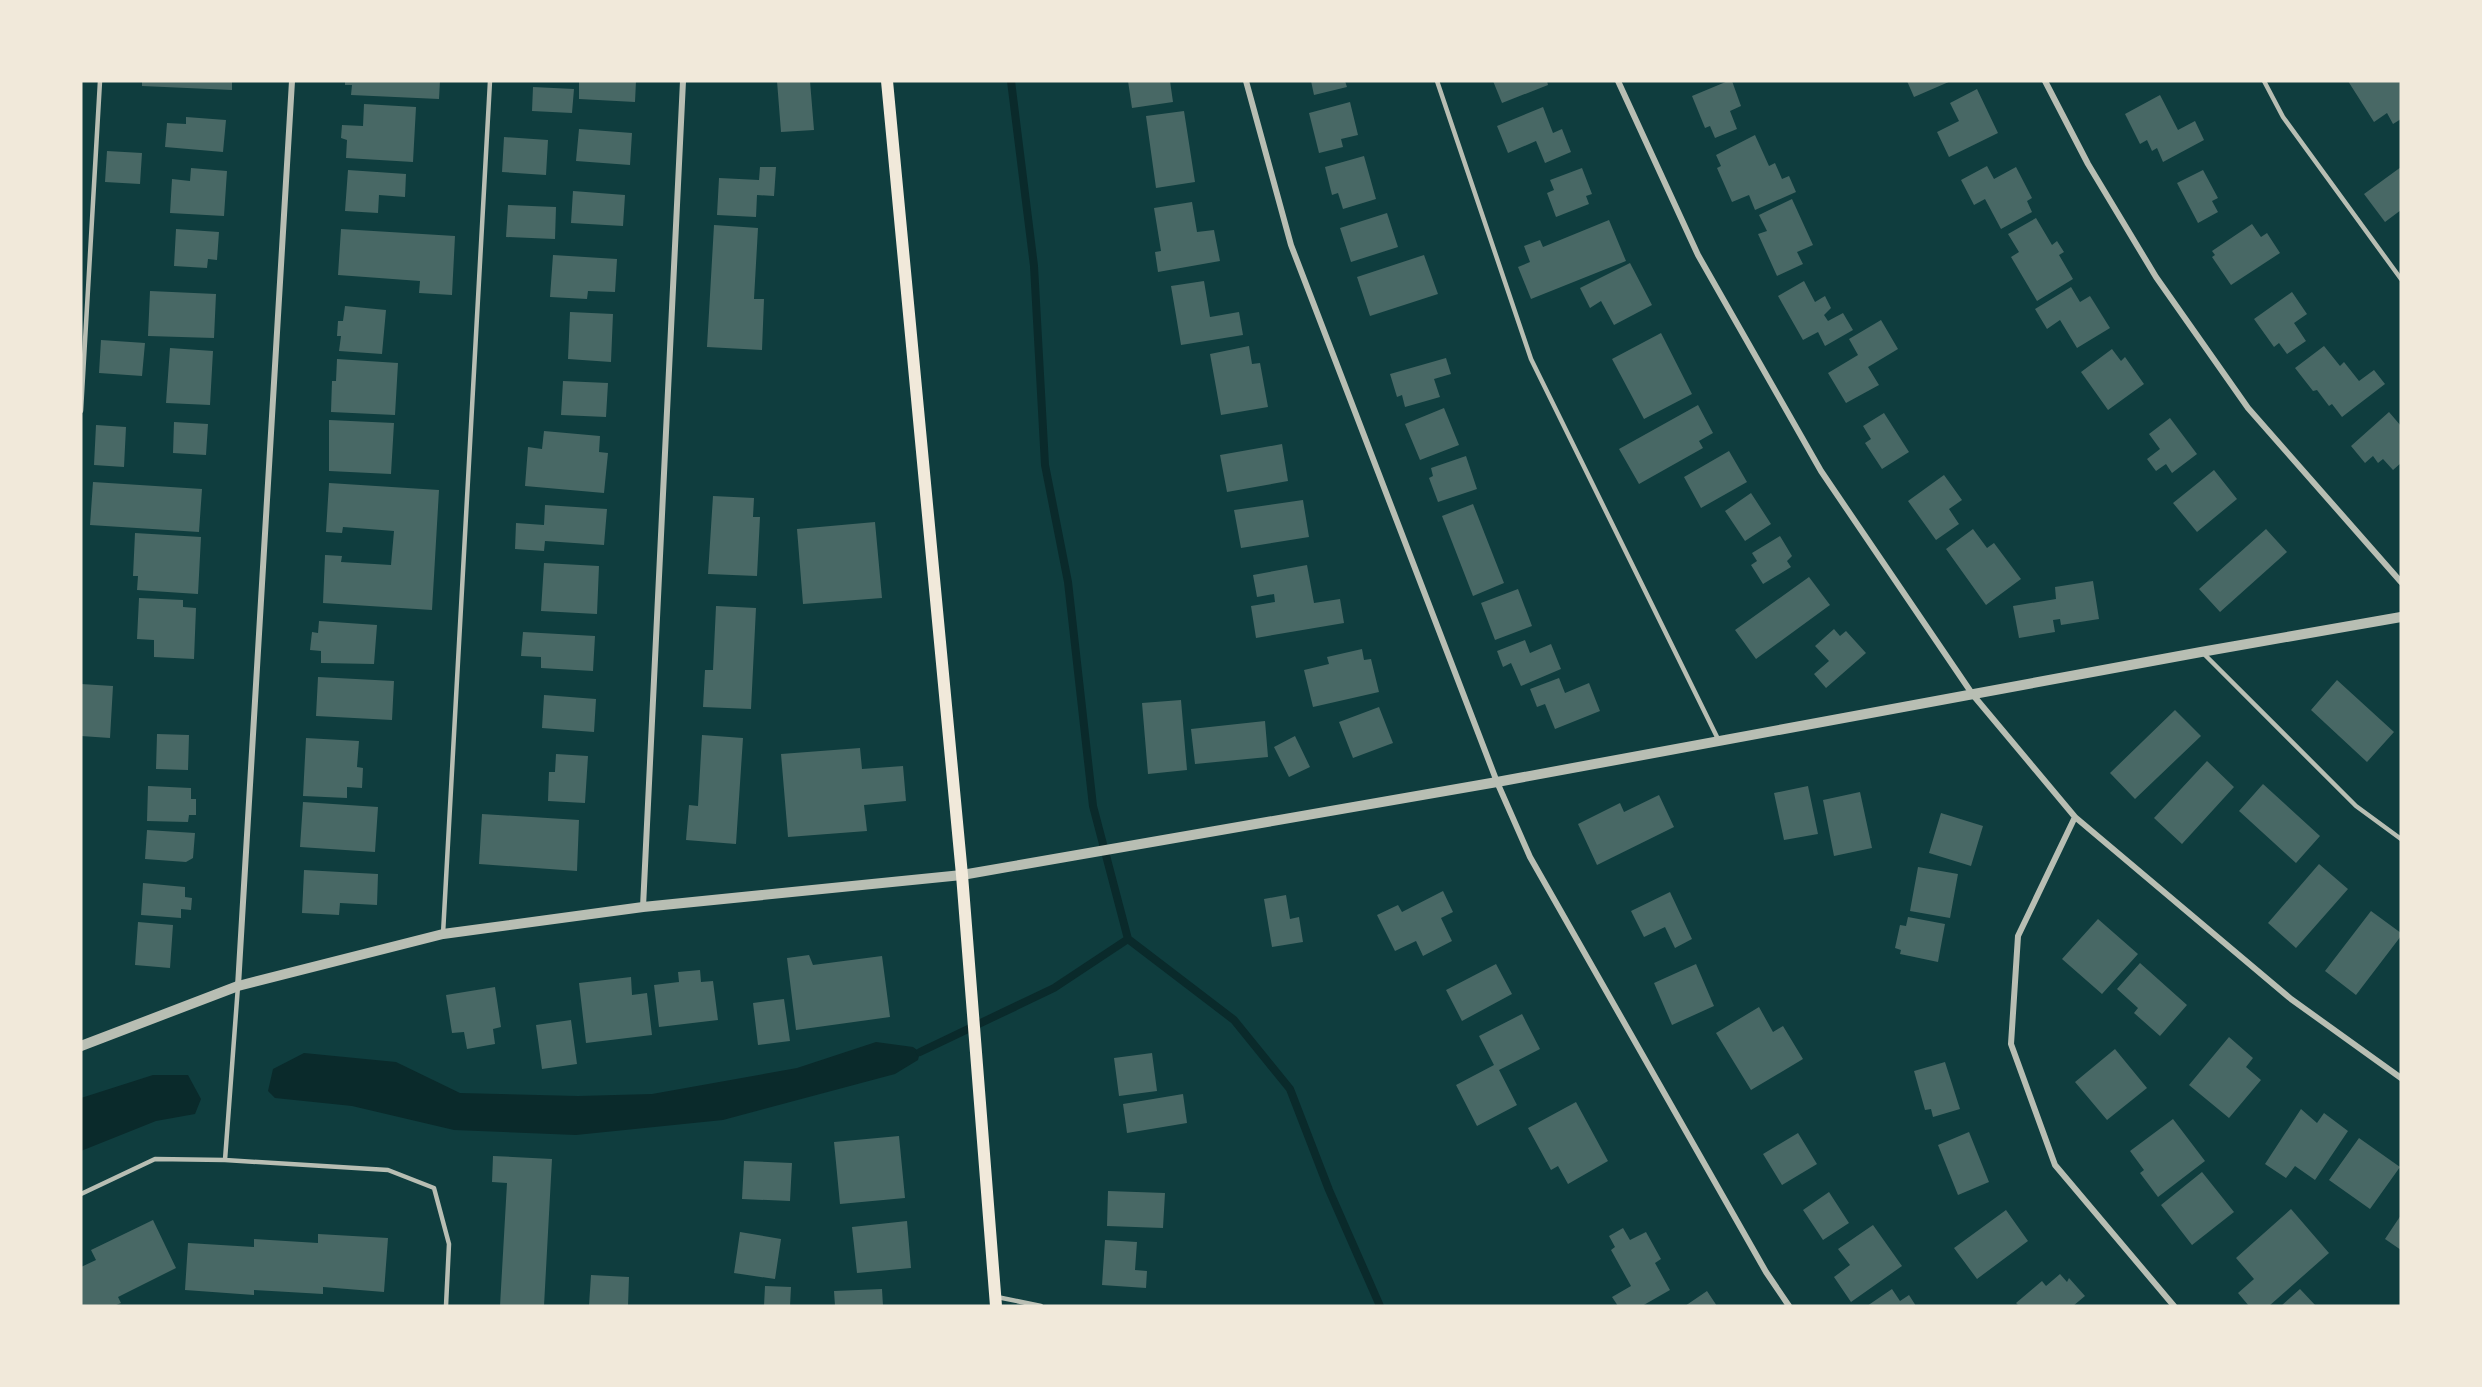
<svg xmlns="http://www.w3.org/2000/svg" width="2482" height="1387" font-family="Mulish,sans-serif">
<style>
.water{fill:#0a2a2b}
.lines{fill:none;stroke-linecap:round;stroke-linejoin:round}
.stream{stroke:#0a2a2b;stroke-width:8}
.building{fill:#486865}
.service{stroke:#b8beb3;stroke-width:4.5}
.minor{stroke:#b8beb3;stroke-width:6}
.tertiary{stroke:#b8beb3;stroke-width:10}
.secondary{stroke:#f1e9da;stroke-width:12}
</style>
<rect width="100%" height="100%" fill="#0f3d3e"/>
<path class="water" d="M876 1042 913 1047 920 1052 918 1060 895 1074 723 1120 576 1135 454 1130 352 1106 275 1098 268 1091 273 1069 304 1053 396 1062 460 1093 578 1096 652 1094 797 1068Z
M153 1075H188L201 1099 195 1114 156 1121 81 1151V1098Z"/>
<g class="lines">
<path class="stream" d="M1011 81 1034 266 1045 465 1068 582 1093 806 1128 939 1234 1020 1290 1089 1329 1190 1380 1306
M920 1052 1054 988 1128 939"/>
</g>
<path class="building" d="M142 81H232V90L142 86Z
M345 81H440L439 99 351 95 352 85H345Z
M579 81H636L635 102 579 99Z
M777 81H810L814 130 781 132Z
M1128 81H1170L1173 102 1132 108Z
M1311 81H1345L1347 87 1314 95Z
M1493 81H1547L1548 85 1502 103Z
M1728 81H1732L1741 106 1730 111 1737 129 1715 138 1710 126 1705 128 1692 96Z
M1907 81H1951L1914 97Z
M2348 81H2401V119L2393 124 2387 113 2374 122Z
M533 87 574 89 572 113 532 111Z
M1977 89 1998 133 1949 157 1937 132 1959 121 1950 103Z
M2160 95 2178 130 2195 121 2204 140 2163 162 2157 148 2152 151 2147 140 2140 144 2125 114Z
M1350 102 1358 135 1341 139 1343 147 1319 153 1309 113Z
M364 104 416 107 413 162 346 158 347 140 341 138 342 125 363 126Z
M1543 107 1553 133 1562 129 1571 152 1545 163 1536 141 1508 153 1497 126Z
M1184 111 1195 182 1156 188 1146 116Z
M186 117 226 120 223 152 165 147 167 123 186 124Z
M579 129 632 133 630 165 576 161Z
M1755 135 1769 166 1775 163 1782 179 1789 176 1796 192 1755 210 1749 195 1732 202 1717 168 1721 166 1716 155Z
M504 137 548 140 546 175 502 172Z
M107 151 142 153 140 184 105 182Z
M1364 156 1376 199 1343 209 1338 193 1332 195 1325 167Z
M1987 166 1994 179 2016 167 2032 198 2027 201 2032 212 2001 229 1985 199 1974 205 1961 180Z
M760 167H776L774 196 757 195 756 217 717 215 719 178 759 180Z
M2401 167V210L2385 222 2364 194Z
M191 168 227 171 224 216 170 213 172 179 190 181Z
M1582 168 1592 194 1586 196 1589 204 1556 217 1547 193 1554 190 1550 180Z
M348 170 406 174 405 197 379 195 378 213 345 211Z
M2203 170 2218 198 2212 201 2218 212 2198 223 2177 183Z
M573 191 625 195 623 226 571 223Z
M1792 199 1813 245 1797 252 1803 264 1777 276 1758 234 1767 231 1759 215Z
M1192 202 1197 232 1214 230 1220 261 1158 272 1155 252 1161 251 1154 208Z
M508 205 556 207 555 239 506 237Z
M1387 213 1398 247 1351 262 1340 228Z
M2036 218 2052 245 2057 241 2064 252 2059 255 2073 279 2037 301 2011 257 2019 252 2008 234Z
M1609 220 1626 261 1531 299 1518 267 1530 262 1524 246 1540 240 1543 247Z
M2252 224 2261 237 2267 233 2280 253 2231 285 2212 257 2215 255 2212 251Z
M714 225 758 228 754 299H764L762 350 707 347Z
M176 229 219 232 217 260 208 259 207 268 174 266Z
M341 229 455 236 452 295 419 293 420 281 338 275Z
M553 255 617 259 615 292 588 291 587 299 550 297Z
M1424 255 1438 294 1370 316 1357 277Z
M1630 263 1652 305 1614 325 1601 301 1590 308 1580 288Z
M1204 281 1210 317 1239 312 1243 335 1181 345 1171 286Z
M1804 281 1815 302 1825 296 1831 308 1824 315 1828 321 1843 313 1853 330 1825 346 1818 332 1803 340 1778 296Z
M2071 287 2080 302 2090 296 2110 328 2077 348 2060 320 2047 329 2035 309Z
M150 291 216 294 214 338 148 336Z
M2292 292 2307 314 2294 323 2306 341 2287 354 2279 343 2274 347 2254 319Z
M345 306 386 310 382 354 339 351 341 336H337L338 321H343Z
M570 312 613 314 611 362 568 359Z
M1881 320 1898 349 1868 367 1879 385 1846 403 1828 373 1858 355 1849 339Z
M1661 333 1692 394 1644 419 1612 359Z
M101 340 145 343 142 376 99 373Z
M1249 346 1252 364 1260 363 1268 407 1221 415 1210 354Z
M2324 346 2340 366 2344 362 2359 381 2374 370 2385 384 2342 417 2332 404 2329 406 2317 390 2313 391 2295 368Z
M170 348 213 351 210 405 166 403Z
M2112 349 2121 361 2125 357 2144 384 2108 410 2081 372Z
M1446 358 1451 374 1434 379 1440 397 1405 407 1402 395 1397 397 1390 374Z
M337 359 398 363 395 415 331 412 332 381H336Z
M563 381 608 383 606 417 561 415Z
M1698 405 1713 433 1699 441 1703 448 1639 484 1619 449Z
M1444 408 1459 445 1420 460 1405 424Z
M2389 412 2401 426V463L2393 470 2383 459 2378 463 2373 456 2365 463 2351 446Z
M1884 413 1909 452 1882 469 1865 443 1871 439 1863 426Z
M2170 418 2197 454 2172 473 2166 464 2156 471 2147 459 2160 449 2149 434Z
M329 420 394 423 391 474 329 471Z
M174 422 208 424 206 455 173 453Z
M96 425 126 427 124 467 94 465Z
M544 431 600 436 599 452 608 453 604 493 525 486 528 447 542 449Z
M1282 444 1288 481 1227 492 1220 455Z
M1729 451 1747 482 1701 508 1684 477Z
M1466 456 1477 489 1438 502 1429 478 1433 476 1431 468Z
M2214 470 2237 499 2197 532 2173 503Z
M1944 475 1962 500 1949 509 1959 524 1936 540 1908 501Z
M93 482 202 489 199 532 90 525Z
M329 483 439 490 432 610 323 603 325 555 342 556 341 562 391 565 394 531 343 527 342 533 326 532Z
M1751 493 1771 524 1745 541 1725 511Z
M713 496 754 498 753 517H760L757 576 708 574Z
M1303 500 1309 537 1241 548 1234 510Z
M1473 504 1504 583 1473 596 1442 516Z
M545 505 607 509 604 545 545 541 544 551 515 549 516 523 544 525Z
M875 522 882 598 803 604 797 529Z
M1973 529 1987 548 1994 543 2021 579 1986 605 1946 549Z
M2266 529 2287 552 2220 612 2199 589Z
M135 533 201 537 198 594 137 590 138 576H133Z
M1780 536 1792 556 1787 561 1791 567 1763 584 1751 565 1757 561 1752 553Z
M544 563 599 566 597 614 541 611Z
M1307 565 1314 603 1340 599 1344 623 1256 638 1251 606 1275 602 1274 594 1257 597 1253 575Z
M1809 577 1830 605 1756 659 1735 630Z
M2093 581 2099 619 2061 625 2060 619 2053 620 2055 632 2019 638 2013 606 2056 599 2055 587Z
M1518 589 1532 626 1495 640 1481 603Z
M139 598 183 600V607L196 608 194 659 154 657V640L137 639Z
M716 606 756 608 751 709 703 707 705 670H713Z
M319 621 377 625 374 664 321 663V651L310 650 312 632 318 633Z
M1834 629 1840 636 1846 631 1866 653 1826 688 1814 674 1829 661 1815 646Z
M523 632 595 636 593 671 541 668V657L521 656Z
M1525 640 1530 653 1551 644 1561 669 1521 686 1511 663 1503 667 1497 651Z
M1362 649 1364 660 1371 659 1379 692 1313 707 1304 670 1329 664 1327 657Z
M318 677 394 681 392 720 316 716Z
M1559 678 1565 693 1589 683 1600 711 1555 729 1545 704 1537 707 1530 689Z
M2337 680 2394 732 2367 762 2311 710Z
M81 684 113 686 110 738 81 736Z
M544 695 596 699 594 732 542 728Z
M1181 700 1187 770 1148 774 1142 703Z
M1379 707 1393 743 1353 758 1339 722Z
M2175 710 2201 736 2135 799 2110 773Z
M1265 721 1268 757 1195 764 1191 729Z
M157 734 189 735 188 770 156 769Z
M702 735 743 738 736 844 686 840 689 805 698 806Z
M1295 736 1310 767 1289 777 1274 747Z
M306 738 359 741 357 767 363 768 362 788 347 787V798L303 796Z
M860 748 862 769 903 766 906 801 864 805 867 831 788 837 781 754Z
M556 754 588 756 585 803 548 801 549 772H555Z
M2207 761 2234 787 2182 844 2154 818Z
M2263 784 2320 836 2296 863 2239 811Z
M148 786 191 788V799H196V815H189L188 822 147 821Z
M1808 786 1818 834 1784 840 1774 793Z
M1860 792 1872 848 1834 856 1823 800Z
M1659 795 1674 827 1597 865 1578 824 1620 803 1624 812Z
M303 802 378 807 375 852 300 847Z
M1941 813 1983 826 1971 866 1929 853Z
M482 814 579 820 577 871 479 864Z
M147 830 195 833 193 858 186 862 145 859Z
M2319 864 2348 889 2296 948 2268 923Z
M1918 867 1958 874 1950 918 1910 911Z
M304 870 378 874 377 905 340 903 339 915 302 913Z
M143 883 185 887V897L192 898 191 910 181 909V918L141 915Z
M1443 891 1453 912 1441 918 1452 941 1423 956 1416 941 1395 951 1377 915 1398 905 1402 912Z
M1670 892 1692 939 1675 948 1665 927 1644 937 1631 911Z
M1286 895 1290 919 1299 917 1303 942 1272 947 1264 899Z
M2371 911 2401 933V936L2356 995 2325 971Z
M1908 917 1945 924 1938 962 1900 954 1901 950 1895 948 1900 925 1906 926Z
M2098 919 2138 954 2102 994 2062 959Z
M138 922 173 925 170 968 135 965Z
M809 955 813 965 882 956 890 1017 796 1030 787 958Z
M2140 963 2187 1005 2160 1036 2134 1013 2138 1008 2117 989Z
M1496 964 1512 994 1462 1021 1446 990Z
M1696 964 1714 1006 1672 1025 1654 983Z
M700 970 701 982 713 981 718 1020 659 1027 654 985 679 982 678 972Z
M631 977 632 995 647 993 652 1035 586 1043 579 983Z
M495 987 501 1027 493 1029 495 1044 467 1049 464 1032 452 1033 446 995Z
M784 999 790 1041 758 1045 753 1003Z
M1759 1007 1773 1032 1783 1026 1803 1059 1751 1090 1716 1033Z
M1522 1014 1540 1049 1499 1070 1517 1105 1477 1126 1456 1085 1494 1065 1479 1036Z
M571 1020 577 1064 542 1069 536 1025Z
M2229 1037 2253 1058 2246 1067 2261 1080 2229 1118 2189 1085Z
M2115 1049 2147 1088 2107 1120 2075 1082Z
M1152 1053 1157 1091 1119 1096 1114 1058Z
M1945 1062 1960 1109 1933 1117 1931 1109 1925 1110 1914 1071Z
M1183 1094 1187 1123 1127 1133 1123 1104Z
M1576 1102 1608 1161 1568 1184 1558 1166 1551 1170 1528 1128Z
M2301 1109 2317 1123 2324 1113 2348 1131 2315 1180 2295 1166 2286 1178 2265 1164Z
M2173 1119 2205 1161 2158 1197 2140 1173 2144 1170 2130 1151Z
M1969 1132 1989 1182 1958 1195 1938 1145Z
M1798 1133 1817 1164 1782 1185 1763 1154Z
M899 1136 905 1198 840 1204 834 1142Z
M2359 1138 2400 1167 2370 1209 2329 1180Z
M493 1156 552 1159 544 1306H500L507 1183 492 1182Z
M744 1161 792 1163 790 1201 742 1199Z
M2202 1172 2234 1212 2192 1245 2161 1205Z
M1108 1191 1165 1193 1163 1228 1107 1226Z
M1829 1192 1849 1223 1823 1240 1803 1210Z
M2291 1209 2329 1253 2269 1306H2249L2238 1293 2254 1279 2236 1258Z
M2006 1210 2028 1241 1977 1279 1954 1248Z
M2401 1215V1250L2385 1239Z
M153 1220 176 1268 118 1297 121 1303 114 1306H81V1267L96 1260 91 1250Z
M907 1221 911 1268 857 1273 852 1227Z
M1873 1225 1902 1266 1851 1302 1834 1277 1850 1265 1838 1249Z
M1623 1228 1630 1240 1646 1232 1661 1259 1655 1263 1670 1290 1642 1306H1618L1612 1297 1631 1286 1611 1250 1615 1247 1609 1236Z
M740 1232 781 1239 775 1279 734 1273Z
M318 1234 388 1238 384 1292 323 1287V1294L254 1290V1295L185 1290 188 1243 254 1247V1239L318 1243Z
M1105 1240 1137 1242 1135 1270 1147 1271 1146 1288 1102 1285Z
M2060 1274 2067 1282 2069 1278 2085 1296 2073 1306H2019L2016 1303 2042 1281 2046 1286Z
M591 1275 629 1277 628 1306H589Z
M765 1286 791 1287 790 1306H764Z
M882 1289 883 1306H835L834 1291Z
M1892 1289 1900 1301 1909 1295 1916 1306H1867Z
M2300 1289 2316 1306H2281Z
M1707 1291 1717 1306H1685Z"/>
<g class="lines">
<path class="service" d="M1437 81 1531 359 1718 739
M2264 81 2283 117 2401 279
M81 411 100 81
M2202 652 2356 806 2401 839
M443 934 490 81
M225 1160 238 986
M81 1194 155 1159 225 1160 388 1170 434 1188 449 1244 446 1306
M997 1297 1041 1306"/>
<path class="minor" d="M1246 81 1291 245 1497 782 1530 857 1766 1272 1789 1306
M1618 81 1698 255 1821 471 1973 695 2075 817 2291 999 2401 1078
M2045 81 2088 164 2156 277 2248 408 2401 582
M2075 817 2018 936 2011 1044 2055 1165 2174 1306
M643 907 683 81
M238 986 292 81"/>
<path class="tertiary" d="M81 1046 238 986 443 934 643 907 962 875 1497 782 2201 652 2401 617"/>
<path class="secondary" d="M887 81 962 875 996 1306"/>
</g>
<rect width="2482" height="1387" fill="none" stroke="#f1e9da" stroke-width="165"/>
</svg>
